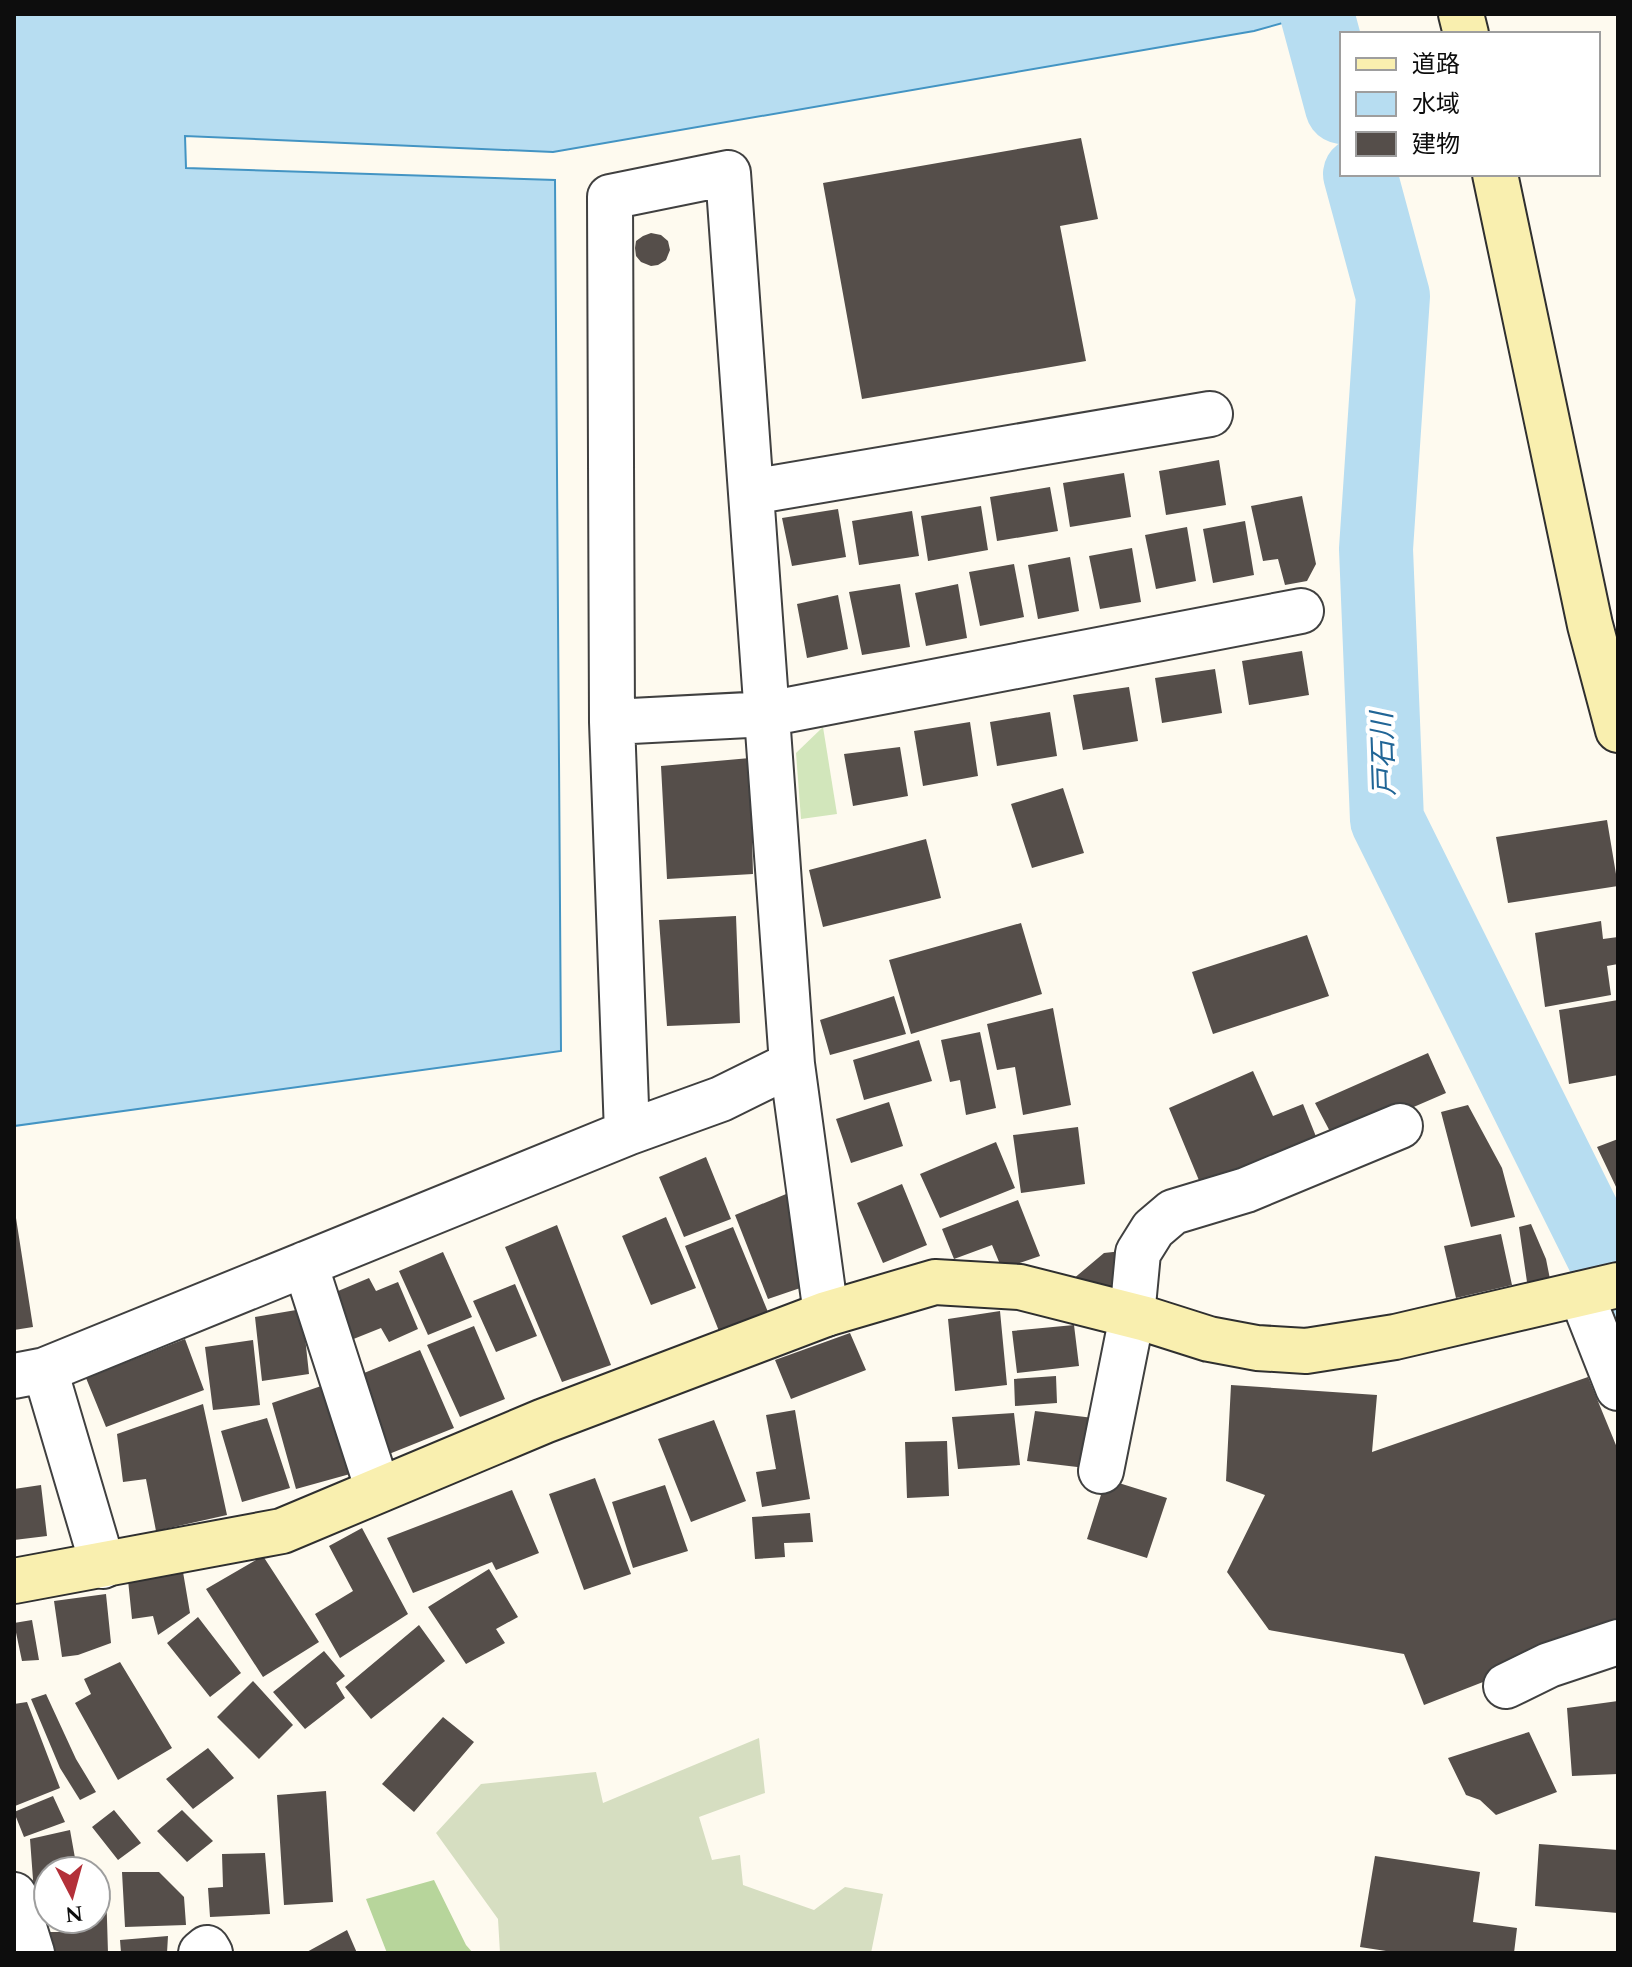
<svg xmlns="http://www.w3.org/2000/svg" width="1632" height="1967" font-family="Spectral,'Noto Sans JP',serif">
<style>
.green{fill:#d2e6bb}
.forest{fill:#b7d59b}
.cemetery{fill:#d6dec1}
.water{fill:#b7ddf1;stroke:#4394c3;stroke-width:2}
.lines{fill:none;stroke-linecap:round;stroke-linejoin:round}
.river{stroke:#b7ddf1;stroke-width:74}
.building{fill:#554e4a}
.street-casing{stroke:#404040;stroke-width:48}
.secondary-casing{stroke:#2f2f2f;stroke-width:48}
.street{stroke:#fff;stroke-width:44}
.secondary{stroke:#f9efaf;stroke-width:44}
.labels{text-anchor:middle;dominant-baseline:central;stroke-width:8;stroke-linejoin:round;paint-order:stroke}
.water-label{font-size:28px;font-style:italic;fill:#206596;stroke:#fff}
</style>
<rect width="100%" height="100%" fill="#fefaef"/>
<path class="green" d="M823 727 837 814 801 819 796 753Z"/>
<path class="forest" d="M434 1880 466 1945 473 1953H387L366 1899Z"/>
<path class="cemetery" d="M759 1738 765 1793 699 1817 712 1860 740 1855 743 1885 814 1910 845 1887 883 1894 871 1953H500L498 1919 436 1833 481 1784 596 1772 603 1803Z"/>
<path class="water" d="M14 14H1315L1254 31 553 152 185 136 186 168 555 180 561 1051 14 1126Z"/>
<g class="lines">
<path class="river" d="M1317 14 1342 107
M1360 174 1393 296 1376 549 1387 820 1618 1285"/>
</g>
<path class="building" d="M1081 138 1098 219 1060 226 1086 361 862 399 823 183Z
M651 233 661 235 668 241 670 250 666 260 658 265 651 266 641 262 636 256 635 248 636 241 643 236Z
M1219 460 1226 505 1166 515 1159 471Z
M1124 473 1131 517 1070 527 1063 483Z
M1050 487 1058 531 997 541 990 497Z
M1302 496 1316 564 1307 581 1285 585 1278 559 1263 561 1251 506Z
M981 506 988 550 928 561 921 516Z
M838 509 846 557 792 566 782 518Z
M912 511 919 556 859 565 852 521Z
M1245 521 1254 575 1213 583 1203 529Z
M1187 527 1196 581 1156 589 1145 535Z
M1132 548 1141 602 1100 609 1089 556Z
M1070 557 1079 611 1038 619 1028 565Z
M1014 564 1024 617 980 626 969 572Z
M900 584 910 647 862 655 849 592Z
M958 584 967 638 926 646 915 593Z
M838 595 848 649 807 658 797 604Z
M1302 651 1309 695 1249 705 1242 661Z
M1215 669 1222 713 1162 723 1155 678Z
M1129 687 1138 741 1083 750 1073 695Z
M1050 712 1057 756 997 766 990 722Z
M970 722 978 776 923 786 914 731Z
M900 747 908 796 853 806 844 754Z
M750 758 753 874 667 879 661 766Z
M1063 788 1084 853 1032 868 1011 804Z
M1607 820 1618 886 1508 903 1496 837Z
M926 839 941 898 823 927 809 870Z
M736 916 740 1023 667 1026 659 920Z
M1601 921 1603 939 1618 937V964L1607 966 1611 995 1545 1007 1535 933Z
M1021 923 1042 994 911 1034 889 960Z
M1307 935 1329 996 1213 1034 1192 972Z
M894 996 906 1034 830 1055 820 1020Z
M1618 1000V1075L1569 1084 1559 1010Z
M1053 1008 1071 1105 1023 1115 1015 1067 997 1070 987 1024Z
M980 1032 996 1108 966 1115 960 1080 950 1082 941 1040Z
M919 1040 932 1081 864 1100 853 1060Z
M1428 1053 1446 1093 1335 1141 1315 1103Z
M1253 1071 1273 1116 1303 1104 1321 1149 1203 1190 1169 1108Z
M889 1102 903 1146 851 1163 836 1119Z
M1468 1105 1502 1168 1515 1217 1471 1227 1441 1112Z
M1078 1127 1085 1184 1021 1193 1013 1135Z
M1618 1139V1191L1597 1147Z
M996 1142 1015 1188 940 1218 920 1174Z
M706 1157 731 1219 684 1237 659 1177Z
M902 1184 927 1245 883 1263 857 1203Z
M791 1192 812 1284 768 1299 735 1215Z
M1018 1200 1040 1256 1002 1269 992 1245 954 1259 942 1229Z
M666 1217 696 1288 651 1305 622 1236Z
M14 1218H16L33 1327 14 1330Z
M1531 1224 1546 1259 1550 1279 1527 1282 1519 1227Z
M557 1225 611 1365 562 1382 505 1247Z
M733 1227 768 1312 719 1331 685 1246Z
M1501 1234 1512 1285 1456 1298 1444 1246Z
M1122 1251 1125 1295 1066 1285 1104 1253Z
M443 1252 472 1317 428 1335 399 1271Z
M369 1278 376 1291 398 1282 418 1329 389 1342 381 1328 351 1340 331 1294Z
M515 1284 537 1336 496 1352 473 1301Z
M302 1309 309 1374 262 1381 255 1317Z
M1000 1311 1007 1385 955 1391 948 1319Z
M1074 1325 1079 1366 1017 1373 1012 1331Z
M474 1326 505 1399 460 1417 427 1345Z
M850 1333 866 1370 791 1399 775 1360Z
M185 1339 204 1390 106 1427 86 1378Z
M253 1340 260 1405 213 1410 205 1347Z
M420 1350 454 1428 384 1456 352 1378Z
M1056 1376 1057 1403 1015 1406 1014 1379Z
M1588 1377 1618 1450V1622L1519 1668 1424 1705 1404 1654 1269 1630 1227 1572 1265 1495 1226 1481 1231 1385 1377 1395 1372 1452Z
M324 1385 350 1474 296 1489 272 1403Z
M203 1404 227 1515 156 1531 146 1479 123 1482 117 1434Z
M795 1410 810 1499 762 1507 756 1472 776 1469 766 1415Z
M1035 1411 1102 1419 1094 1469 1027 1461Z
M1014 1413 1020 1465 958 1469 952 1417Z
M267 1418 290 1488 242 1502 221 1431Z
M714 1420 746 1501 691 1522 658 1439Z
M947 1441 949 1496 907 1498 905 1442Z
M595 1478 631 1574 584 1590 549 1494Z
M1106 1479 1167 1498 1147 1558 1087 1539Z
M41 1485 47 1536 14 1540V1489Z
M665 1485 688 1551 633 1568 612 1502Z
M512 1490 539 1553 496 1570 492 1562 413 1593 387 1538Z
M810 1513 813 1542 784 1543 785 1557 755 1559 752 1517Z
M362 1528 408 1614 340 1658 315 1614 353 1591 329 1546Z
M263 1556 319 1642 263 1677 206 1589Z
M489 1569 518 1617 496 1629 505 1643 466 1664 428 1607Z
M183 1572 190 1613 158 1635 153 1616 132 1619 128 1580Z
M106 1594 111 1643 78 1655 62 1657 54 1601Z
M198 1617 241 1673 210 1697 167 1643Z
M32 1620 39 1660 22 1661 14 1623Z
M419 1625 445 1661 371 1719 345 1687Z
M324 1651 345 1676 336 1683 345 1698 305 1729 273 1692Z
M120 1662 172 1748 118 1780 75 1703 91 1694 84 1679Z
M253 1681 293 1725 259 1759 217 1717Z
M46 1694 76 1759 96 1792 80 1800 60 1768 31 1699Z
M1618 1701V1774L1572 1776 1567 1708Z
M27 1702 60 1788 15 1806 14 1704Z
M443 1717 474 1742 414 1812 382 1784Z
M1529 1732 1557 1792 1496 1815 1480 1800 1466 1795 1448 1758Z
M208 1748 234 1778 193 1809 166 1779Z
M326 1791 333 1902 284 1905 277 1795Z
M53 1796 65 1822 24 1837 14 1812Z
M114 1810 141 1843 118 1860 92 1827Z
M182 1810 213 1841 187 1862 157 1831Z
M70 1830 75 1858 58 1862 59 1871H48V1918L36 1920 30 1839Z
M1539 1844 1618 1850V1913L1535 1906Z
M265 1853 270 1914 210 1917 208 1888 223 1887 222 1854Z
M1375 1856 1480 1872 1473 1922 1517 1928 1514 1953H1399L1360 1947Z
M122 1872H159L184 1897 186 1925 125 1927Z
M106 1886 108 1953H48L49 1932H75L73 1919H96V1887Z
M347 1930 357 1953H305Z
M168 1936 167 1953H121L120 1940Z"/>
<g class="lines">
<g class="street-casing">
<path id="street" d="M751 492 1210 414
M612 722 767 714 1301 611
M792 1064 826 1314
M305 1264 378 1490
M1581 1294 1618 1388
M45 1370 103 1566
M14 1376 45 1370 627 1133 721 1099 792 1064 728 173 610 197 612 722 627 1133
M1101 1471 1132 1316 1138 1253 1153 1229 1173 1212 1246 1190 1400 1126
M1506 1686 1549 1665 1618 1642
M14 1895 32 1953
M201 1953 207 1948 210 1953"/>
</g>
<g class="secondary-casing">
<path id="secondary" d="M1461 14 1466 34
M1495 174 1590 625 1618 730
M14 1581 282 1531 544 1421 826 1314 935 1282 1020 1287 1146 1319 1209 1339 1257 1348 1306 1351 1395 1337 1618 1285"/>
</g>
<use href="#street" class="street"/>
<use href="#secondary" class="secondary"/>
</g>
<g class="labels">
<g class="water-label">
<text transform="translate(1384 754) rotate(-92)">戸石川</text>
</g>
</g>
<rect width="1632" height="1967" fill="none" stroke="#0d0d0d" stroke-width="32"/>
<rect x="1340" y="32" width="260" height="144" fill="#ffffff" stroke="#9e9e9e" stroke-width="2"/>
<rect x="1356" y="58" width="40" height="12" fill="#f9efaf" stroke="#9e9e9e" stroke-width="2"/>
<text x="1412" y="72" font-size="24" fill="#0d0d0d">道路</text>
<rect x="1356" y="92" width="40" height="24" fill="#b7ddf1" stroke="#9e9e9e" stroke-width="2"/>
<text x="1412" y="112" font-size="24" fill="#0d0d0d">水域</text>
<rect x="1356" y="132" width="40" height="24" fill="#554e4a" stroke="#9e9e9e" stroke-width="2"/>
<text x="1412" y="152" font-size="24" fill="#0d0d0d">建物</text>
<g transform="translate(72 1895) rotate(174)"><circle r="38" fill="#ffffff" stroke="#9e9e9e" stroke-width="2"/>
<path d="M0-6L14 30L0 20L-14 30Z" fill="#b33039"/>
<text y="-12" font-size="22" font-weight="bold" text-anchor="middle" fill="#0d0d0d">N</text>
</g>
</svg>
